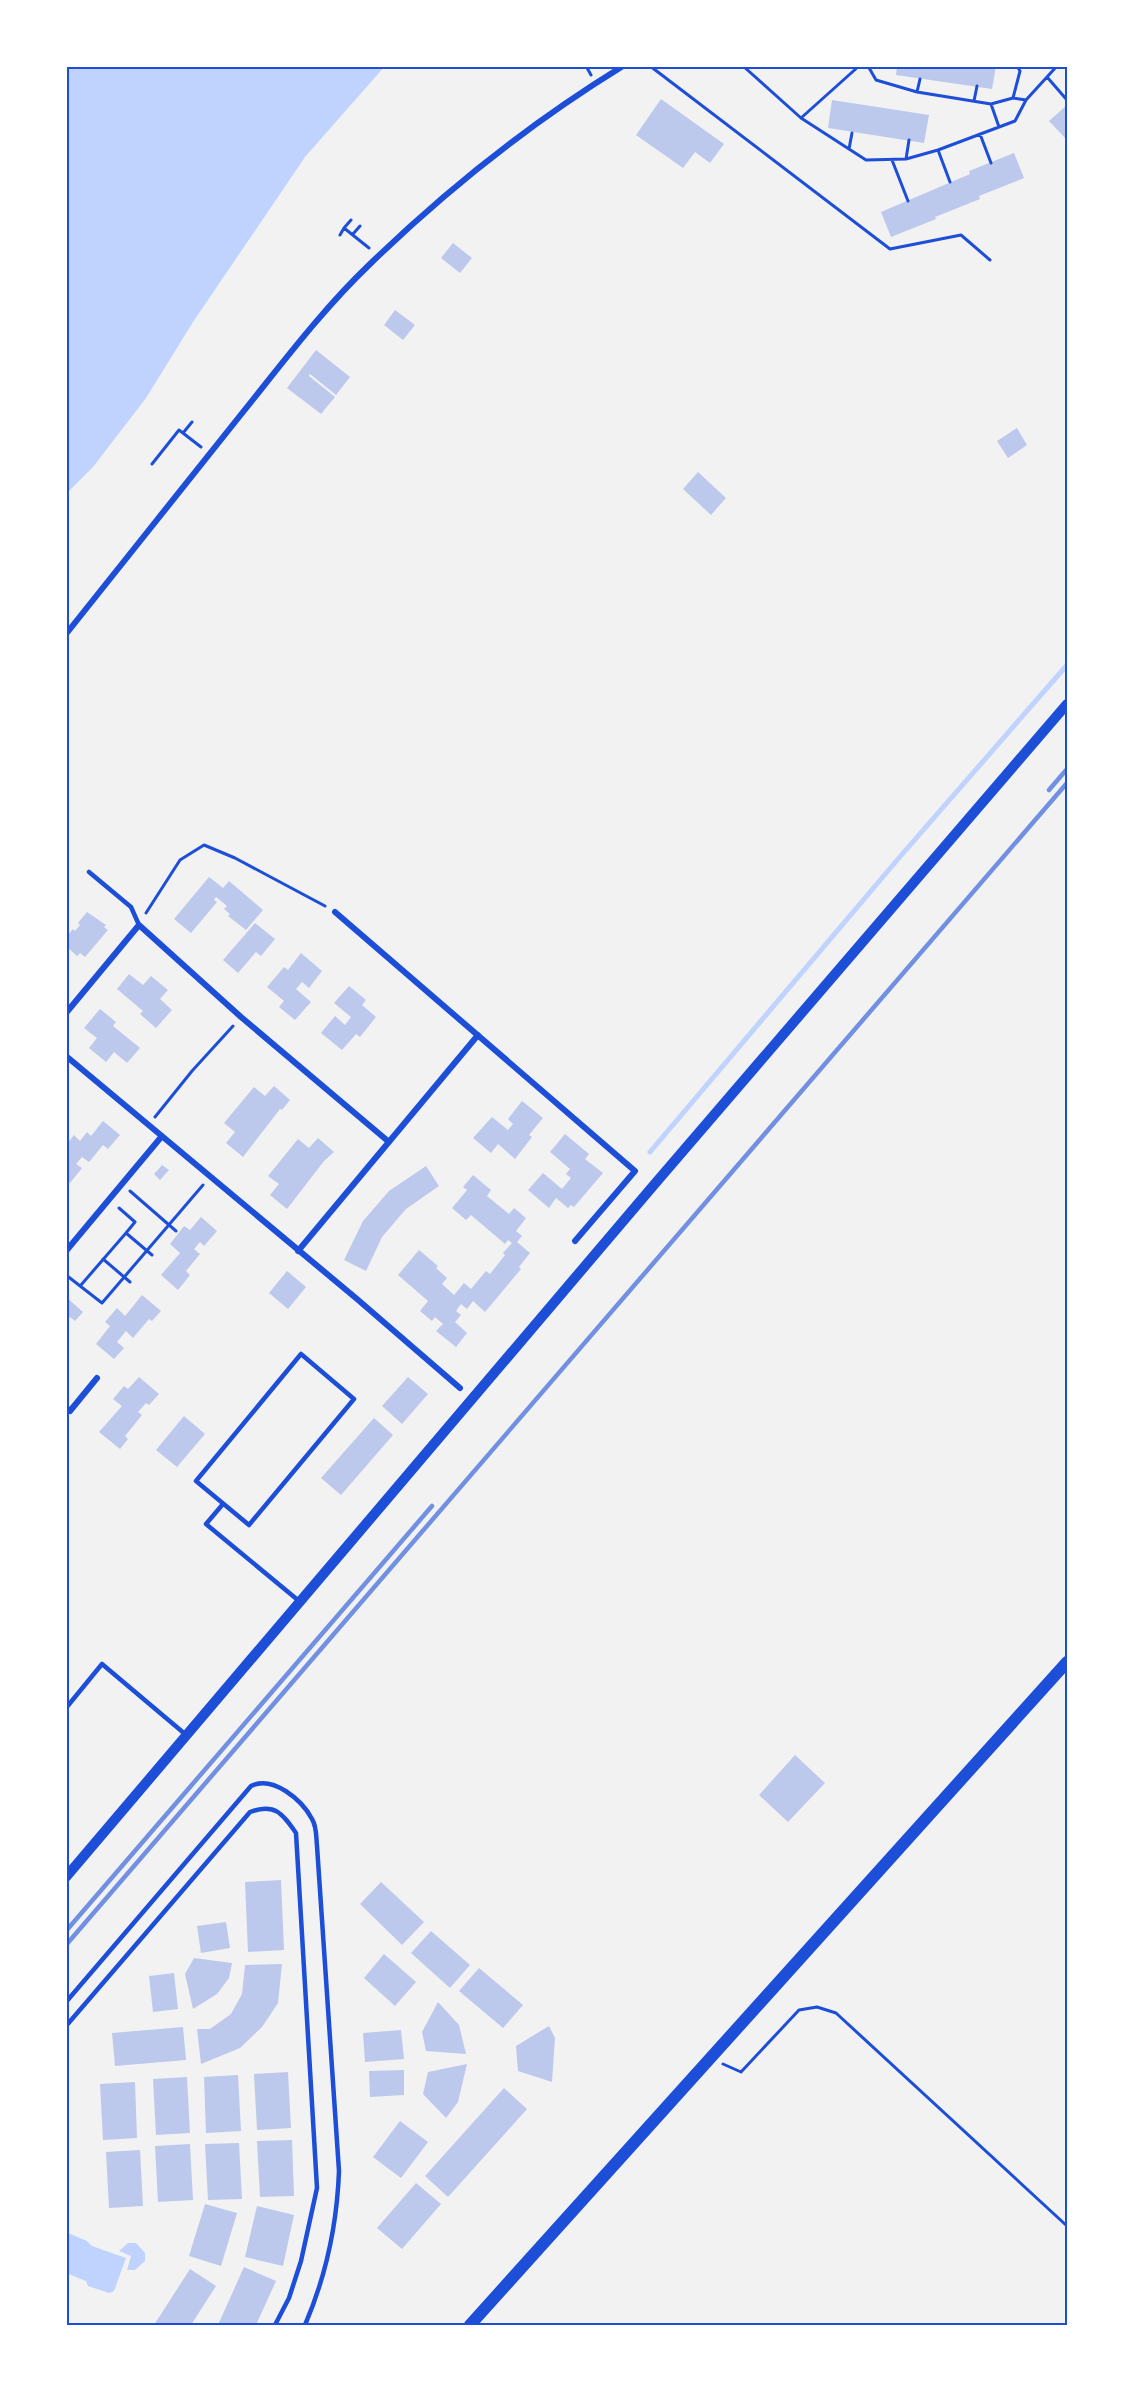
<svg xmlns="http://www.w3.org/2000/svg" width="1133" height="2391" font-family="'IBM Plex Sans',sans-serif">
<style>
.water{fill:#bfd3fe}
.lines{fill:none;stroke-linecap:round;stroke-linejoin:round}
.stream{stroke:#bfd3fe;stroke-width:5}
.building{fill:#bdc9ec}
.path{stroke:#1d4ed8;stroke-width:3}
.service{stroke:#1d4ed8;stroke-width:4.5}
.minor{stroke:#1d4ed8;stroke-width:6}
.tertiary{stroke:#1d4ed8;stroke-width:10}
.secondary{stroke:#1d4ed8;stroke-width:12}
.rail{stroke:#7290e2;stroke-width:4.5}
.neatline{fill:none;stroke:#1d4ed8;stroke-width:2}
</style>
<rect width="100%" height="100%" fill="#f2f2f2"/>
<path class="water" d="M66 66H385L305 157 193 322 146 398 93 467 66 494Z
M68 2233 87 2241 92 2246 126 2258 114 2291 109 2293 88 2286 86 2281 66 2273V2234Z
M128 2243H136L145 2253V2261L135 2270H127L131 2256 119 2251Z"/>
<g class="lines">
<path class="stream" d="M650 1152 898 859 1067 665"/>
</g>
<path class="building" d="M897 66H996L992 89 896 75Z
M661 99 724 144 710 163 695 152 683 168 636 135Z
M832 100 929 115 924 143 828 128Z
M1067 105V140L1049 121Z
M1014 153 1024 178 979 196 980 199 935 217 936 219 891 237 881 212 970 174 969 171Z
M453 243 472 258 460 273 441 258Z
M395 310 415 325 403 340 384 325Z
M316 350 350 377 336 395 310 374 309 376 335 397 321 414 287 388Z
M1017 428 1027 445 1008 458 997 441Z
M698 472 726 498 711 515 683 489Z
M209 877 223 888 229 881 263 910 246 930 228 916 230 914 224 909 227 906 216 897 214 900 217 902 191 933 174 919Z
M87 912 106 925 104 927 108 930 85 957 80 953 77 956 66 946V937L73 929 75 931 80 925 78 923Z
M255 923 275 939 261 956 256 952 238 973 223 960Z
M301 953 322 971 309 988 302 982 296 989 311 1002 295 1020 279 1007 284 1001 267 987 284 967 288 970Z
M129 974 143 985 151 976 168 990 160 999 172 1010 156 1028 140 1014 143 1011 117 989Z
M349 986 366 1000 362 1005 376 1017 360 1037 356 1034 342 1050 321 1033 335 1016 345 1025 351 1017 334 1003Z
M100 1009 116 1022 113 1026 140 1048 127 1063 114 1052 106 1062 89 1048 97 1038 84 1028Z
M274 1086 290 1100 282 1110 280 1109 243 1157 226 1143 235 1132 224 1123 254 1087 265 1096Z
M522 1101 543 1118 529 1135 532 1137 515 1159 498 1144 491 1153 473 1138 492 1117 508 1130 513 1124 508 1119Z
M103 1121 120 1135 108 1149 103 1145 89 1162 82 1157 76 1164 82 1168 70 1183 66 1180V1145L74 1135 80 1141 87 1132 91 1136Z
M565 1134 589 1154 585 1159 603 1173 574 1207 571 1205 568 1208 556 1198 549 1208 528 1190 543 1173 562 1189 571 1178 566 1174 570 1169 550 1152Z
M318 1138 334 1152 324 1161 287 1209 270 1195 279 1184 268 1176 298 1139 309 1148Z
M162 1165 169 1170 160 1180 154 1174Z
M426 1166 439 1186 406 1209 382 1237 366 1271 344 1260 363 1221 389 1191Z
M473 1175 491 1190 487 1196 509 1214 514 1208 526 1218 516 1231 522 1236 517 1242 530 1253 519 1267 521 1269 485 1312 473 1301 467 1309 461 1304 456 1311 461 1315 455 1322 467 1333 456 1347 436 1331 443 1324 435 1317 432 1321 420 1311 428 1301 398 1275 419 1250 438 1266 436 1268 447 1278 442 1284 454 1295 464 1283 471 1289 486 1271 490 1274 505 1255 503 1253 512 1243 508 1240 505 1244 471 1215 466 1220 452 1208 467 1190 463 1187Z
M201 1217 217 1231 204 1246 200 1242 194 1249 200 1254 186 1271 190 1275 178 1290 161 1275 180 1253 170 1244 184 1226 190 1230Z
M287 1271 306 1287 288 1309 269 1293Z
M142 1295 161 1311 152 1321 149 1319 133 1338 126 1331 117 1342 124 1348 114 1359 96 1344 110 1326 105 1322 117 1308 125 1316Z
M66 1297 83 1312 75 1321 70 1317 66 1322Z
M139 1377 159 1394 149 1405 146 1403 138 1412 142 1415 125 1436 128 1439 120 1449 99 1432 122 1406 113 1399 124 1386 128 1389Z
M408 1377 428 1394 402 1424 382 1406Z
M184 1416 205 1434 177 1467 156 1450Z
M374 1418 393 1435 341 1495 321 1478Z
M795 1755 825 1783 788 1822 759 1795Z
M281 1880 284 1950 248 1952 245 1882Z
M381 1882 424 1922 402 1945 360 1904Z
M226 1922 230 1948 201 1953 197 1926Z
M431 1931 470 1965 450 1988 411 1953Z
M384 1954 416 1982 395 2006 364 1978Z
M194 1958 232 1963 229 1978 217 1994 193 2009 185 1974Z
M282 1964 278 2003 262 2027 240 2048 201 2064 197 2029H210L231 2014 242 1994 245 1965Z
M479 1968 523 2005 503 2028 459 1991Z
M174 1973 178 2009 153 2012 149 1976Z
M438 2002 459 2025 466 2054 426 2051 422 2032Z
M549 2026 555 2038 552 2082 518 2071 516 2046Z
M183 2027 186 2060 115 2066 112 2033Z
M401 2030 404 2059 365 2062 363 2033Z
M467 2064 458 2102 446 2118 423 2094 428 2072Z
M404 2070V2095L370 2097 369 2071Z
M288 2072 291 2128 257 2130 254 2074Z
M238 2075 241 2131 206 2133 204 2077Z
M187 2077 190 2133 156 2135 153 2079Z
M135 2082 137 2138 103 2140 100 2084Z
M504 2088 527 2109 448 2197 425 2176Z
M400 2121 428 2142 401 2178 373 2157Z
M292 2140 294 2196 260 2197 257 2141Z
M239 2143 242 2199 208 2200 205 2144Z
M190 2144 193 2200 158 2202 155 2146Z
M140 2150 143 2206 109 2208 106 2152Z
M416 2183 441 2204 402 2249 377 2228Z
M205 2204 237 2213 221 2266 189 2256Z
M257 2206 294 2215 283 2266 245 2257Z
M244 2267 276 2281 256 2325H218Z
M190 2269 216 2286 191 2325H154Z"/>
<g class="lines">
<path class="path" d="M586 66 591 75
M650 66 890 249 961 235 990 260
M743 66 801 118 866 160 906 159 938 150 1015 121 1026 100
M868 66 876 80 917 92 991 104 1013 98 1026 100 1057 66
M1047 77 1067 100
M917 92 920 79
M1013 98 1020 71 1017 66
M974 101 977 86
M991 104 999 127
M801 118 859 66
M980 134 991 163
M849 149 852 133
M938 150 950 182
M906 159 909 140
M892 160 908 201
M344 228 351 220
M353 234 360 226
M340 235 344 228 369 248
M183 433 192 422
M152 464 179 430 201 447
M146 913 180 860 204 845 235 858 325 906
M155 1117 192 1071 233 1026
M130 1191 176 1231
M119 1208 135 1222 126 1233 152 1255
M103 1259 130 1282
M66 1275 102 1303 203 1185
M81 1285 126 1233
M723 2064 741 2072 799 2010 817 2007 836 2013 1067 2226"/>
<path class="service" d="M89 872 131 907 139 925
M301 1354 354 1399 249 1525 196 1481Z
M223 1504 206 1524 299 1601
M66 1708 102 1664 185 1734
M66 2002 251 1786C273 1775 302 1800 312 1819 317 1827 316 1837 317 1846L339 2171C337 2225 326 2276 305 2325
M66 2026 250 1812C275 1803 282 1813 296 1833L317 2188 301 2261 289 2298 275 2325"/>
<path class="minor" d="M66 634C124 562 181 489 239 417 281 365 321 311 369 265 446 190 532 122 623 66
M335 912 635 1171 575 1241
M66 1013 139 925 241 1017 389 1142
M66 1056 357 1299 460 1388
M66 1251 162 1136
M298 1251 478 1035
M66 1408 70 1411 97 1378"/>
<path class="tertiary" d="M66 1877 653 1186 1067 704"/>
<path class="secondary" d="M470 2325 1067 1662"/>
<path class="rail" d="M1049 790 1067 769
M66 1931 432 1506
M66 1945 1067 783"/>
</g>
<rect width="1133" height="2391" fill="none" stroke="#ffffff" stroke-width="135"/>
<rect x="68" y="68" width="998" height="2256" class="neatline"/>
</svg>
